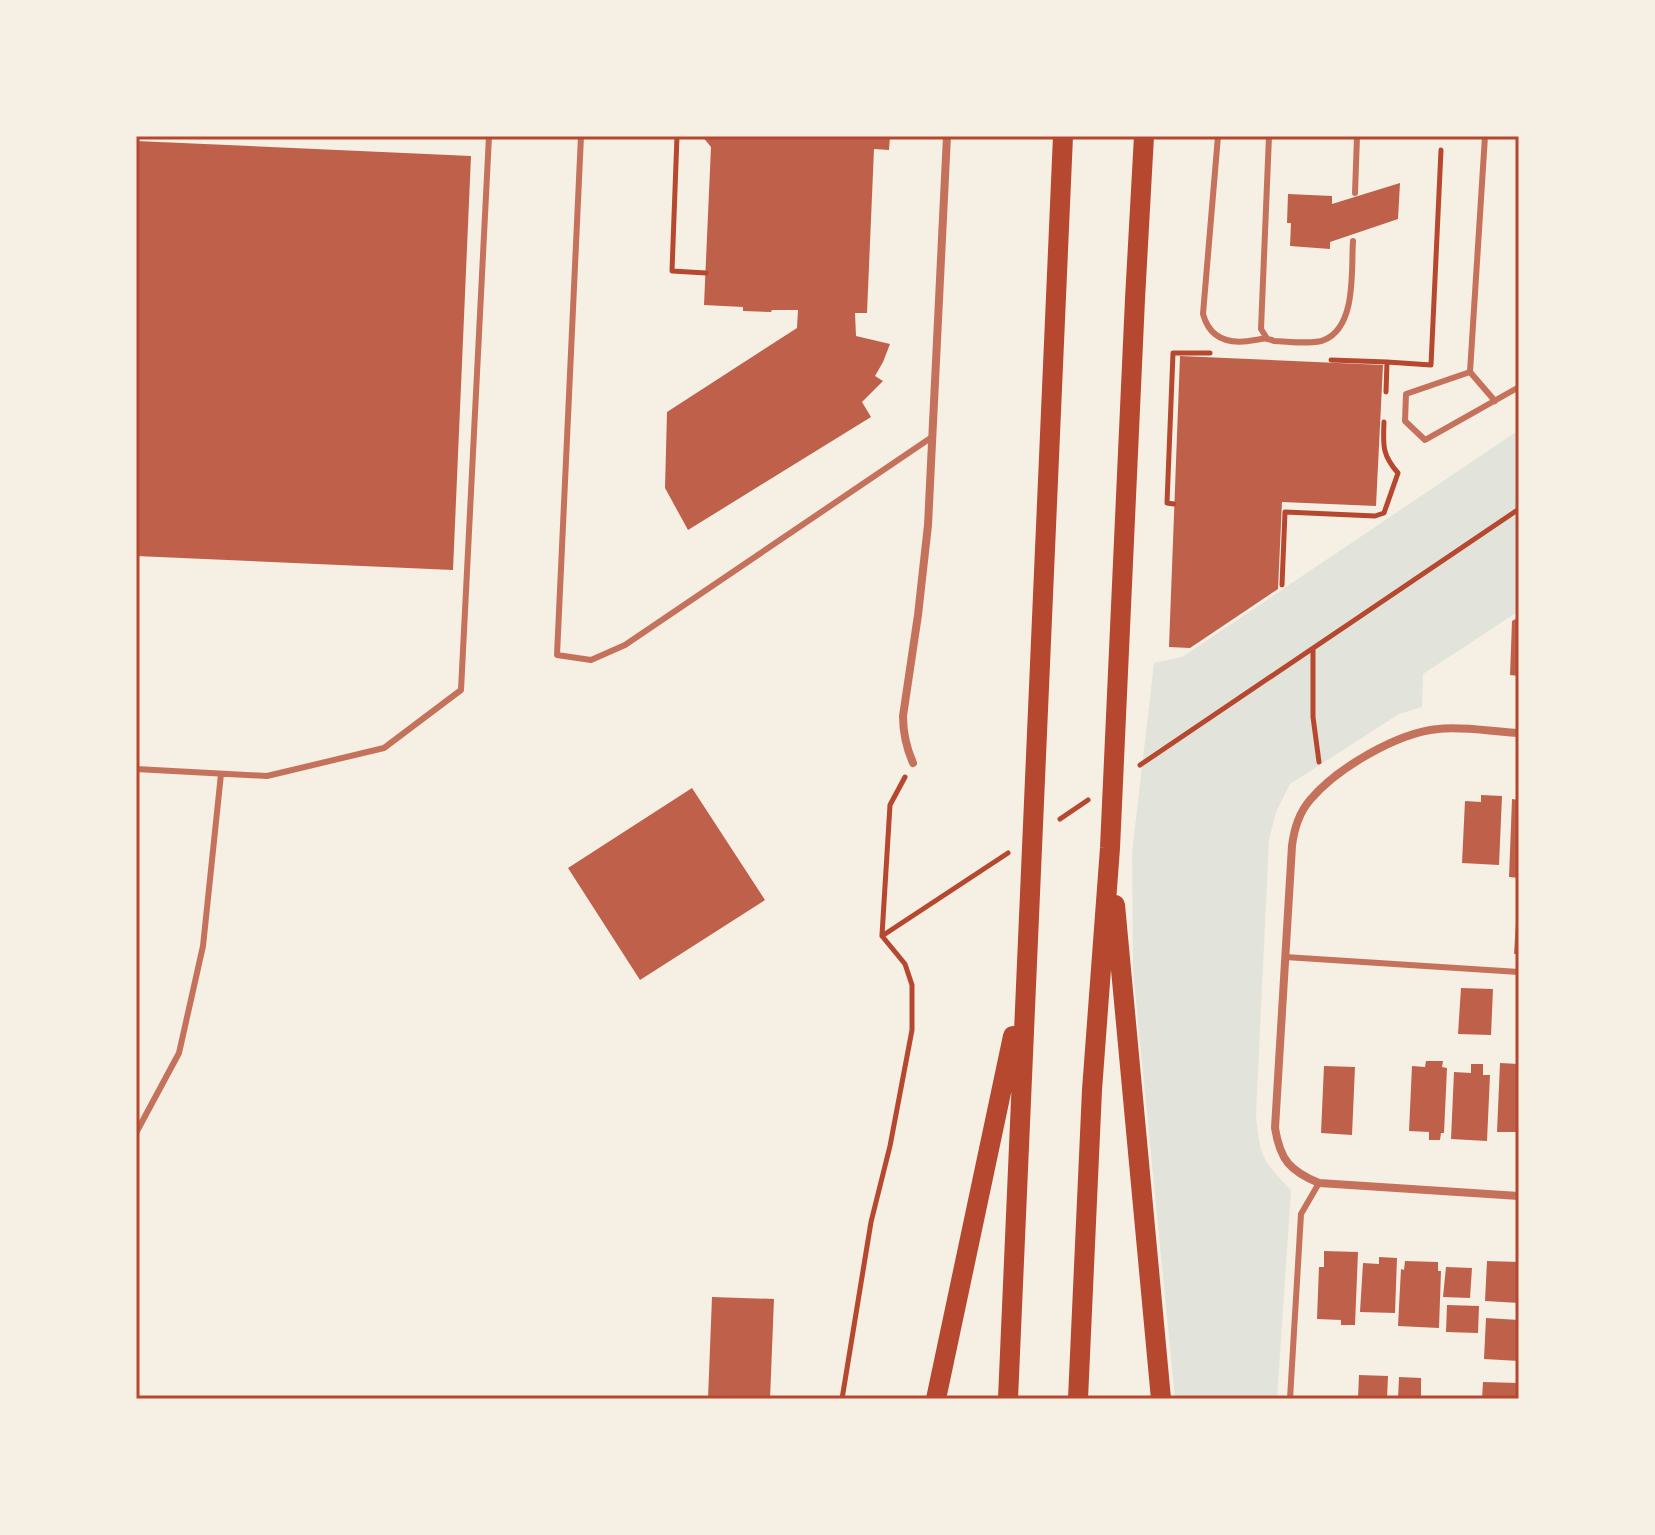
<svg xmlns="http://www.w3.org/2000/svg" width="1655" height="1535" font-family="'Titillium Web',sans-serif">
<style>
.green{fill:#e2e4dc}
.building{fill:#bf614a}
.lines{fill:none;stroke-linecap:round;stroke-linejoin:round}
.path{stroke:#b5482f;stroke-width:5}
.service{stroke:#c5725c;stroke-width:6}
.minor{stroke:#c5725c;stroke-width:8}
.primary{stroke:#b5482f;stroke-width:20}
.neatline{fill:none;stroke:#b5482f;stroke-width:3}
</style>
<rect width="100%" height="100%" fill="#f6efe4"/>
<path class="green" d="M1519 430V611L1423 674 1422 707 1399 714 1290 784 1276 812 1269 840 1256 1115C1260 1157 1262 1160 1291 1190L1277 1399H1175L1133 971 1132 853 1154 663 1182 657Z"/>
<path class="building" d="M702 136H890L889 150 874 149 867 313H855L856 336 890 344 883 362 875 376 883 381 862 402 871 417 688 530 665 488 667 412 797 328 798 310H772L771 312 743 311V307L704 305 711 147Z
M136 141 471 156 453 570 136 556Z
M1400 183 1398 219 1330 242V249L1290 246 1291 223H1287L1288 194 1332 196V204Z
M1180 356 1383 365 1376 506 1282 502 1278 589 1190 648 1169 647Z
M1519 617V676L1510 675 1512 621Z
M692 788 765 900 640 980 568 868Z
M1481 795 1502 796 1499 865 1462 863 1465 801 1481 802Z
M1512 799 1519 800V878L1509 877Z
M1516 921H1519V954H1514Z
M1461 988 1493 989 1491 1035 1458 1034Z
M1426 1061H1443L1442 1067 1447 1068 1444 1133H1441L1440 1140H1429V1132L1409 1131 1412 1066 1425 1067Z
M1500 1063 1519 1064V1132H1497Z
M1471 1064H1483V1075H1490L1487 1141 1451 1139 1454 1072 1471 1073Z
M1324 1066 1355 1067 1352 1135 1321 1133Z
M1324 1251 1358 1252 1355 1325H1341V1320L1317 1319 1319 1267H1324Z
M1379 1257 1397 1258 1395 1313 1360 1312 1363 1263 1379 1264Z
M1405 1261 1438 1262V1271H1441L1439 1328 1398 1326 1401 1269 1404 1270Z
M1487 1261 1519 1262V1303L1485 1301Z
M1446 1267 1472 1268 1470 1298 1443 1297Z
M712 1297 774 1299 770 1399H708Z
M1447 1305 1479 1306 1478 1333 1446 1332Z
M1486 1318 1519 1320V1361L1484 1359Z
M1359 1375 1388 1376 1387 1399H1358Z
M1399 1377 1421 1378V1399H1398Z
M1483 1382 1519 1383V1399H1482Z"/>
<g class="lines">
<path class="path" d="M677 136 672 271 706 273
M1331 360 1387 362 1386 392
M1387 362 1431 365 1441 150
M1174 504 1167 503 1173 353H1210
M1282 585 1285 512 1375 516 1384 513 1398 473C1382 455 1383 445 1384 422
M1313 649V717L1319 762
M1140 765 1519 509
M1060 819 1088 800
M882 935 890 805 905 777
M882 936 1008 853
M842 1399 871 1222 890 1146 912 1030V985L905 964 882 936"/>
<path class="service" d="M581 136 557 655 591 660 625 645 932 437
M1218 136 1203 314C1210 340 1230 345 1255 340 1263 339 1265 337 1274 341 1286 341 1313 345 1324 340 1357 327 1351 269 1353 241
M1485 136 1470 372 1406 394 1405 421 1425 440 1519 387
M1355 193 1357 136
M1266 337 1261 329 1269 136
M1470 372 1495 401
M136 769 267 776 384 748 461 690 489 136
M1285 957 1519 972
M136 1133 179 1053 203 946 221 774
M1290 1399 1301 1214 1319 1183"/>
<path class="minor" d="M1519 733C1494 732 1463 726 1438 729 1397 733 1337 768 1310 800 1299 813 1294 829 1292 846L1275 1128C1280 1160 1290 1171 1319 1183L1519 1196
M913 763C906 747 903 734 903 716L918 615 928 525 947 136"/>
<path class="primary" d="M1115 905 1161 1399
M936 1399 1013 1036
M1008 1399 1063 136
M1078 1399 1092 1090 1110 848 1135 299 1144 136"/>
</g>
<rect width="1655" height="1535" fill="none" stroke="#f6efe4" stroke-width="276"/>
<rect x="138" y="138" width="1379" height="1259" class="neatline"/>
</svg>
